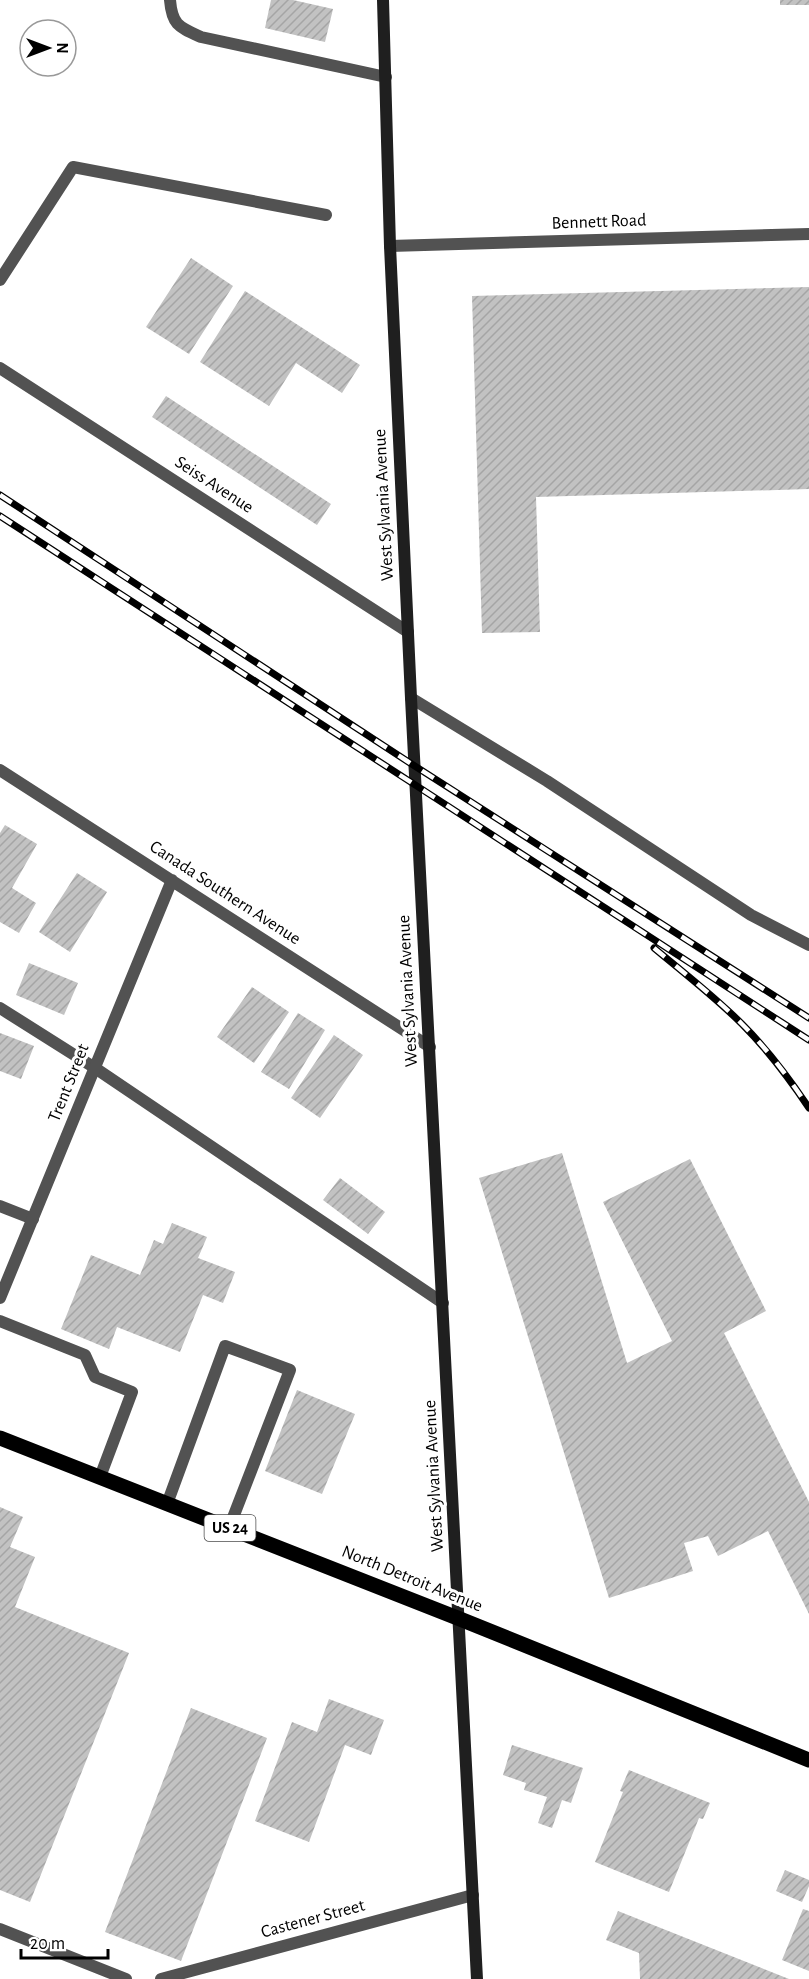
<svg xmlns="http://www.w3.org/2000/svg" width="809" height="1979" font-family="'Alegreya Sans',sans-serif">
<style>
.building{fill:url(#building-hatch)}
.lines{fill:none;stroke-linecap:round;stroke-linejoin:round}
.service{stroke:#525252;stroke-width:12}
.minor{stroke:#525252;stroke-width:12}
.tertiary{stroke:#525252;stroke-width:12}
.secondary{stroke:#1f1f1f;stroke-width:12}
.primary{stroke:#000;stroke-width:15}
.rail-casing{stroke:#000;stroke-width:7}
.rail{stroke:#fff;stroke-width:4.5;stroke-dasharray:14;stroke-linecap:butt}
.labels{text-anchor:middle;dominant-baseline:central;stroke-width:6;stroke-linejoin:round;paint-order:stroke}
.shield{fill:#fff;stroke:#4c4c4c;stroke-width:1.5}
.shield-label{font-size:16px;font-weight:bold;fill:#000}
.street-label{font-size:18px;fill:#000;stroke:#fff}
</style>
<defs>
<pattern id="building-hatch" width="6" height="6" patternUnits="userSpaceOnUse" patternTransform="scale(1.5)"><rect width="6" height="6" fill="#c2c2c2"/><path d="M-1 1l2-2M0 6l6-6M5 7l2-2" fill="none" stroke="#a5a5a5"/></pattern>
</defs>
<rect width="100%" height="100%" fill="#fff"/>
<path class="building" d="M271 0H293L333 9 325 42 265 28Z
M780 0H809V5H780Z
M191 258 233 286 189 354 146 327Z
M809 287V489L536 497 540 632 482 633 472 296Z
M245 291 360 365 342 393 296 363 269 406 200 362Z
M166 396 331 504 317 525 152 417Z
M5 825 37 844 12 888 36 903 19 933 0 922V833Z
M77 873 107 892 70 952 39 932Z
M29 963 78 983 64 1015 16 995Z
M252 987 289 1012 254 1063 217 1037Z
M298 1013 325 1030 289 1089 261 1072Z
M0 1033 34 1046 21 1079 0 1071Z
M334 1035 363 1055 320 1118 291 1098Z
M562 1153 627 1363 672 1341 603 1202 690 1159 766 1311 724 1333 809 1502V1614L768 1531 718 1556 708 1536 684 1543 693 1571 609 1598 479 1178Z
M340 1178 385 1212 368 1234 323 1200Z
M172 1223 207 1237 198 1258 235 1272 223 1303 203 1295 180 1352 117 1327 109 1349 61 1329 91 1255 140 1275 154 1240 163 1244Z
M297 1390 355 1414 322 1494 265 1471Z
M0 1507 23 1517 10 1547 35 1557 15 1607 129 1653 30 1902 0 1890Z
M329 1699 384 1720 371 1755 345 1745 309 1842 255 1821 292 1722 317 1732Z
M191 1708 267 1738 181 1961 105 1932Z
M512 1745 583 1768 571 1803 562 1800 552 1828 538 1823 547 1797 524 1790 526 1783 503 1775Z
M629 1770 710 1803 703 1819 699 1818 669 1892 595 1862 623 1792 620 1791Z
M785 1870 809 1880V1886L802 1902 776 1891Z
M803 1909 809 1911V1971L782 1960Z
M618 1911 789 1979H640L639 1953 606 1940Z"/>
<g class="lines">
<path class="service" d="M170 0C172 25 179 27 201 37L386 77
M0 280 73 167 326 215
M411 698 547 781 751 915 809 945
M0 1008 95 1068 443 1303
M0 1206 33 1219
M0 1321 85 1355 95 1377 132 1392 100 1477
M167 1504 225 1346 290 1370 229 1528"/>
<path class="minor" d="M0 368 408 632
M0 770 430 1047
M0 1298 172 880
M0 1929 126 1979
M161 1979 473 1895"/>
<path class="tertiary" d="M390 246 809 234"/>
<path class="secondary" d="M383 0 390 246 411 698 477 1979"/>
<path class="primary" d="M0 1438 460 1619 809 1760"/>
<g class="rail-casing">
<path id="rail" d="M0 495 407 761 809 1018
M0 516 809 1040
M654 948C684 973 715 997 742 1024 768 1050 789 1078 809 1108"/>
</g>
<use href="#rail" class="rail"/>
</g>
<g class="labels">
<rect class="shield" x="204.5" y="1515" width="51" height="26" rx="4.5"/>
<g class="shield-label">
<text x="230" y="1528">US 24</text>
</g>
<g class="street-label">
<text transform="translate(599 222) rotate(-2)">Bennett Road</text>
<text transform="translate(214 485) rotate(33)">Seiss Avenue</text>
<text transform="translate(384 505) rotate(-93)">West Sylvania Avenue</text>
<text transform="translate(225 893) rotate(33)">Canada Southern Avenue</text>
<text transform="translate(408 991) rotate(-93)">West Sylvania Avenue</text>
<text transform="translate(69 1083) rotate(-68)">Trent Street</text>
<text transform="translate(434 1476) rotate(-93)">West Sylvania Avenue</text>
<text transform="translate(412 1579) rotate(22)">North Detroit Avenue</text>
<text transform="translate(313 1919) rotate(-15)">Castener Street</text>
</g>
</g>
<g transform="translate(48 48) rotate(90)"><circle r="28" fill="#ffffff" stroke="#999999" stroke-width="1.5"/>
<path d="M0-4.5L10 22L0 15L-10 22Z" fill="#000000"/>
<text y="-9" font-size="16" font-weight="bold" text-anchor="middle" fill="#000000">N</text>
</g>
<path d="M21 1949v9h87v-9" fill="none" stroke="#000000" stroke-width="3"/>
<text x="30" y="1949" font-size="18" fill="#000000" stroke="#ffffff" stroke-width="4.5" paint-order="stroke">20 m</text>
</svg>
